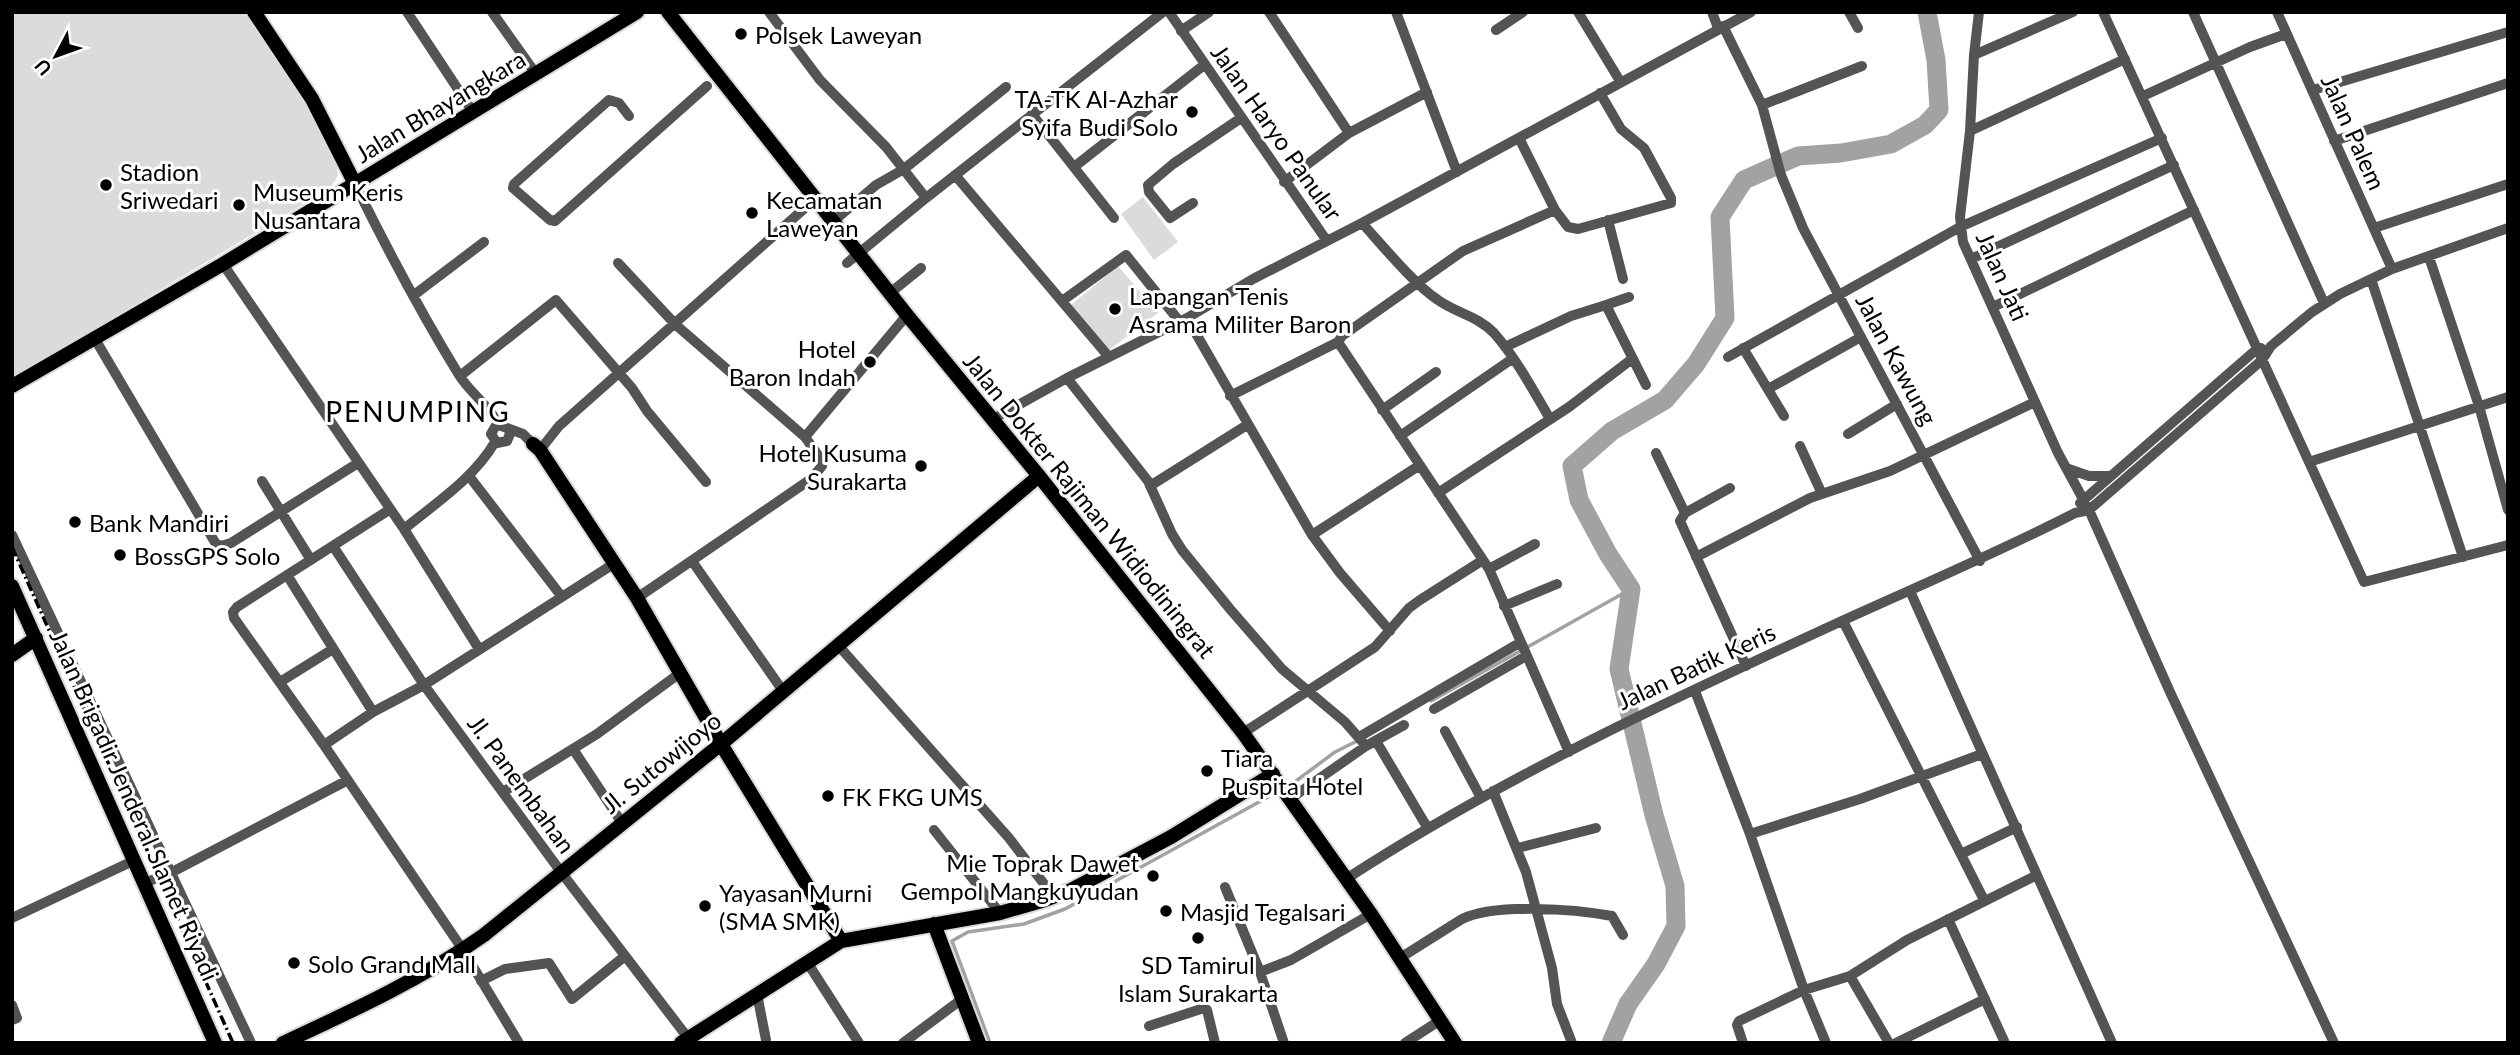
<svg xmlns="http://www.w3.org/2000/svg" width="2520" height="1055" font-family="Lato,sans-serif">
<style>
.green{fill:#dbdbdb}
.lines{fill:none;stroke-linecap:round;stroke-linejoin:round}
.stream{stroke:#a2a2a2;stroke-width:3.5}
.river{stroke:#a2a2a2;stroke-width:19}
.major-casing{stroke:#dbdbdb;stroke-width:18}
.minor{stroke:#545454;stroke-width:10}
.major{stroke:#000;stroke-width:14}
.rail{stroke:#000;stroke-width:3.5;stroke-dasharray:10 3.5 2 3.5;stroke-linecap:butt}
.poi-dot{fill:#000;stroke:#fff;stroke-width:2.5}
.labels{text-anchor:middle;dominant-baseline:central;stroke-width:6;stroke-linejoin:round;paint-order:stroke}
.poi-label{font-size:24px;fill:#000;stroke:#fff;text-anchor:start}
.street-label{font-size:24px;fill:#000;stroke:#fff}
.quarter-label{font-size:28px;letter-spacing:2px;fill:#000;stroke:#fff}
</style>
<rect width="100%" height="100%" fill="#fff"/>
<path class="green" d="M12 12H246L300 91 337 163 338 176 330 188 12 378Z
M1143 197 1178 242 1154 260 1121 214Z
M1118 266 1158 313 1108 351 1071 305Z"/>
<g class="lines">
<path class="stream" d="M1431 701 1631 589
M1296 781 1335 752 1357 741
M990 1043 952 941 968 932 1024 924 1065 909 1268 797"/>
<path class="river" d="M1611 1043 1628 1004 1656 964 1676 926 1675 886 1654 815 1619 669 1631 589 1608 554 1579 500 1572 466 1612 431 1665 400 1696 364 1725 318 1720 217 1744 180 1798 156 1841 153 1891 144 1925 125 1939 110 1936 60 1927 12"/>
<g class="major-casing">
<path id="major" d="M254 12 312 99 355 184
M668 12 907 315 1039 476 1243 733 1371 914 1455 1043
M12 386 223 264 637 12
M533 444 540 450 637 598 721 744 841 941
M12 586 215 1043
M12 655 36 638
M934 924 979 1043
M283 1043C352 1011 422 979 484 935L721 744 1039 476
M681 1043 841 941 1000 913 1045 900 1069 891 1171 837 1273 774"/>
</g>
<path class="minor" d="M407 12 473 112
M492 12 536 74
M769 12 820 80 886 147 926 198
M1169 12 1327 241
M1269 12 1349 133
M1396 12 1457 172
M1578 12 1620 81
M1712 12 1718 28
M1849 12 1858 28
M1979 12 1974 55 1970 131 1960 217 1963 242 2058 453 2089 510 2170 692 2334 1043
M2103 12 2364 582 2508 545
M2193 12 2324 303
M2277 12 2392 269
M1723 26 1762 105 1781 175 1803 228 1980 561
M1496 30 1523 12
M1181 31 1209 12
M1974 55 2073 12
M2313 90 2508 32
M2143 96 2250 47 2286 34
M1762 105 1862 66
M1032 114 1114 218
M629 116 619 103 609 100 514 184 513 188 550 220 555 221 707 86
M1970 131 2125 59
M1519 138 1555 210 1568 227 1578 229 1671 203V198L1644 148 1621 129 1600 93
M2334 141 2508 83
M1074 167 1204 65
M955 175 1109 357
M1284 182 1349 133 1427 92
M355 184C387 249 421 313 459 375 470 393 490 406 499 425L523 434 533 444
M1193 203 1170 218 1149 192 1148 185 1173 164 1241 118
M1555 210 1463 251 1342 336 1338 342 1489 569 1569 752
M1608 220 1623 279
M1362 223C1382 245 1414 284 1438 300 1456 313 1478 316 1494 333 1516 358 1533 390 1550 419
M2374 228 2508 184
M822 231 876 185 904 169 1006 87
M2429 257 2479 406 2508 510
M1971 259 2174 165
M618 263 676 325 805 437 820 458 822 466 811 479 637 598
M847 263 926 198 1163 12
M223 264 404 529 479 649
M2371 279 2463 557
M890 293 921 268
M414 295 484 242
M1062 301 1126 255 1180 322
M1606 305 1629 297
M1993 307 2194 210
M1187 318 1312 535 1340 573 1390 631
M95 339 216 544 221 546 231 543 358 463
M1505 347 1571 316 1606 305 1646 385
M1743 348 1784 416
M1728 357 1960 227 2162 138
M460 376 556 300 632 388 647 411 706 482
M1067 378 1148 481 1172 534 1182 550 1230 609 1282 669 1345 722 1366 746
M1768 389 1861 337
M1230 396 1338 342
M1382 410 1436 372
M993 419 1067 378 1187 318 1253 279 1362 223 1751 12
M499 425 495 427 491 434 497 443 507 441 510 434 508 429
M1848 434 1897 404
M1400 436 1512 359
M805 437 907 315
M1800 446 1822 494
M540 450 559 426 815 199
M1656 453 1685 513
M2309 462 2508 397
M2066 468 2089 476H2109
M469 476 562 597
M262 481 311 560
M1150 486 1247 425
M1730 488 1685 513 1680 521 1746 666
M1438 493 1569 407 1632 359
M2080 503 2257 349 2261 348
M389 510 237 607 233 612 234 618 324 745 463 950 519 1043
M404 529C436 503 474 478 495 442
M12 535 251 1043
M1312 535 1420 465
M333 546 424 685 561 872 688 1038
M1696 557 1810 498 1890 471 2035 402
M692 561 783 691
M1489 569 1535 544
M287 575 373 712
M1910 591 2112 1043
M1504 606 1557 584
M1843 621 1984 900
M837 644 1009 838 1054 897
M280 682 333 649
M1695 691 1750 834 1804 990 1826 1043
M1434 709 1526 656
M1445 731 1481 798
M1243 733 1375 647 1409 608 1420 600 1483 560
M1359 737 1521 642
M1376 741 1427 827
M324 745 373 712 424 685 615 563
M573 749 622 823
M1493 791 1526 872 1552 968 1557 1004 1572 1043
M503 792 597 734 680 673
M1290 799 1366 746 1404 725
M934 830 1000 913
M1750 834 1860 799 1982 754
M1518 848 1596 828
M1961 854 2017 827
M1346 879C1503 777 1674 698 1844 620 1921 585 1999 552 2075 513L2089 510 2262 360 2271 346 2312 312 2340 294 2392 269 2508 228
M145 883 176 870 348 780
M1225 887 1260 972 1284 1043
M12 918 135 860
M1948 919 2005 1043
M1400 958 1462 919C1496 903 1574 909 1612 916L1623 935
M807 962 859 1043
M1260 972 1291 960 1371 914
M481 981 505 969 549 963 572 999 625 956
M757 994 766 1040
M12 1005 17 1018 12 1020
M1149 1026 1204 1008 1207 1010 1215 1043
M903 1043 962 999
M1405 1043 1439 1021
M1743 1043 1737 1025 1739 1021 1804 990 1850 976
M1889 1043 1850 976 1907 940 2037 875
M1896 1043 1985 999"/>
<use href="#major" class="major"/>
<path class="rail" d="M12 547 233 1043"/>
</g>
<g class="poi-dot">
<circle cx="741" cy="34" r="7"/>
<circle cx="1192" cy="112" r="7"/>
<circle cx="106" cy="185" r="7"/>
<circle cx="239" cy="205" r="7"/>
<circle cx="752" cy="213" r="7"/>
<circle cx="1115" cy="309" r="7"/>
<circle cx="870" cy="362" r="7"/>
<circle cx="921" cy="466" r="7"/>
<circle cx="75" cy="522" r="7"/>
<circle cx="120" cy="555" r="7"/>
<circle cx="1207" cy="771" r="7"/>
<circle cx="828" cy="796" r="7"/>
<circle cx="1153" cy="876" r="7"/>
<circle cx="705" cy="906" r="7"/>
<circle cx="1166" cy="911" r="7"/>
<circle cx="1198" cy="938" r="7"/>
<circle cx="294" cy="963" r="7"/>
</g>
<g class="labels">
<g class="poi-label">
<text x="755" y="34">Polsek Laweyan</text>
<text x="1178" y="98" text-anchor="end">TA-TK Al-Azhar<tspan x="1178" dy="28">Syifa Budi Solo</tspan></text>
<text x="120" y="171">Stadion<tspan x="120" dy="28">Sriwedari</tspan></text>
<text x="253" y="191">Museum Keris<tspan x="253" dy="28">Nusantara</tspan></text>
<text x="766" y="199">Kecamatan<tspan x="766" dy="28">Laweyan</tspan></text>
<text x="1129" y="295">Lapangan Tenis<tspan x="1129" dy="28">Asrama Militer Baron</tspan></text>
<text x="856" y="348" text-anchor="end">Hotel<tspan x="856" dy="28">Baron Indah</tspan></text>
<text x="907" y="452" text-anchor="end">Hotel Kusuma<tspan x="907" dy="28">Surakarta</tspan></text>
<text x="89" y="522">Bank Mandiri</text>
<text x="134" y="555">BossGPS Solo</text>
<text x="1221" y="757">Tiara<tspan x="1221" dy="28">Puspita Hotel</tspan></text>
<text x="842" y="796">FK FKG UMS</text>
<text x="1139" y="862" text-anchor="end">Mie Toprak Dawet<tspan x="1139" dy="28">Gempol Mangkuyudan</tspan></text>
<text x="719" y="892">Yayasan Murni<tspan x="719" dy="28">(SMA SMK)</tspan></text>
<text x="1180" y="911">Masjid Tegalsari</text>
<text x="308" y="963">Solo Grand Mall</text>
<text x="1198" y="964" text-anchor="middle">SD Tamirul<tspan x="1198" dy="28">Islam Surakarta</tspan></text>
</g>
<g class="street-label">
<text transform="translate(440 106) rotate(-31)">Jalan Bhayangkara</text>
<text transform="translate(1277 132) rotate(55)">Jalan Haryo Panular</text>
<text transform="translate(2354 132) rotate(66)">Jalan Palem</text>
<text transform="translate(2003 276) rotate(66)">Jalan Jati</text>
<text transform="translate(1897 359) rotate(62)">Jalan Kawung</text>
<text transform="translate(1090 505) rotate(51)">Jalan Dokter Rajiman Widiodiningrat</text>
<text transform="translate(1696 666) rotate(-25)">Jalan Batik Keris</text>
<text transform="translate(661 762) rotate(-39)">Jl. Sutowijoyo</text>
<text transform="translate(522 784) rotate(54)">Jl. Panembahan</text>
<text transform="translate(135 805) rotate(66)">Jalan Brigadir Jenderal Slamet Riyadi</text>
</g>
<g class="quarter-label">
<text x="418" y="411">PENUMPING</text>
</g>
</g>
<rect width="2520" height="1055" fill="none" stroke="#000000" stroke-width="28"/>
<g transform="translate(56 56) rotate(229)" stroke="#ffffff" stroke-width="5" paint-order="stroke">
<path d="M0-5L12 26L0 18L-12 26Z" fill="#000000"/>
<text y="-10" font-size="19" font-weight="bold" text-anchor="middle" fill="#000000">U</text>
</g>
</svg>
